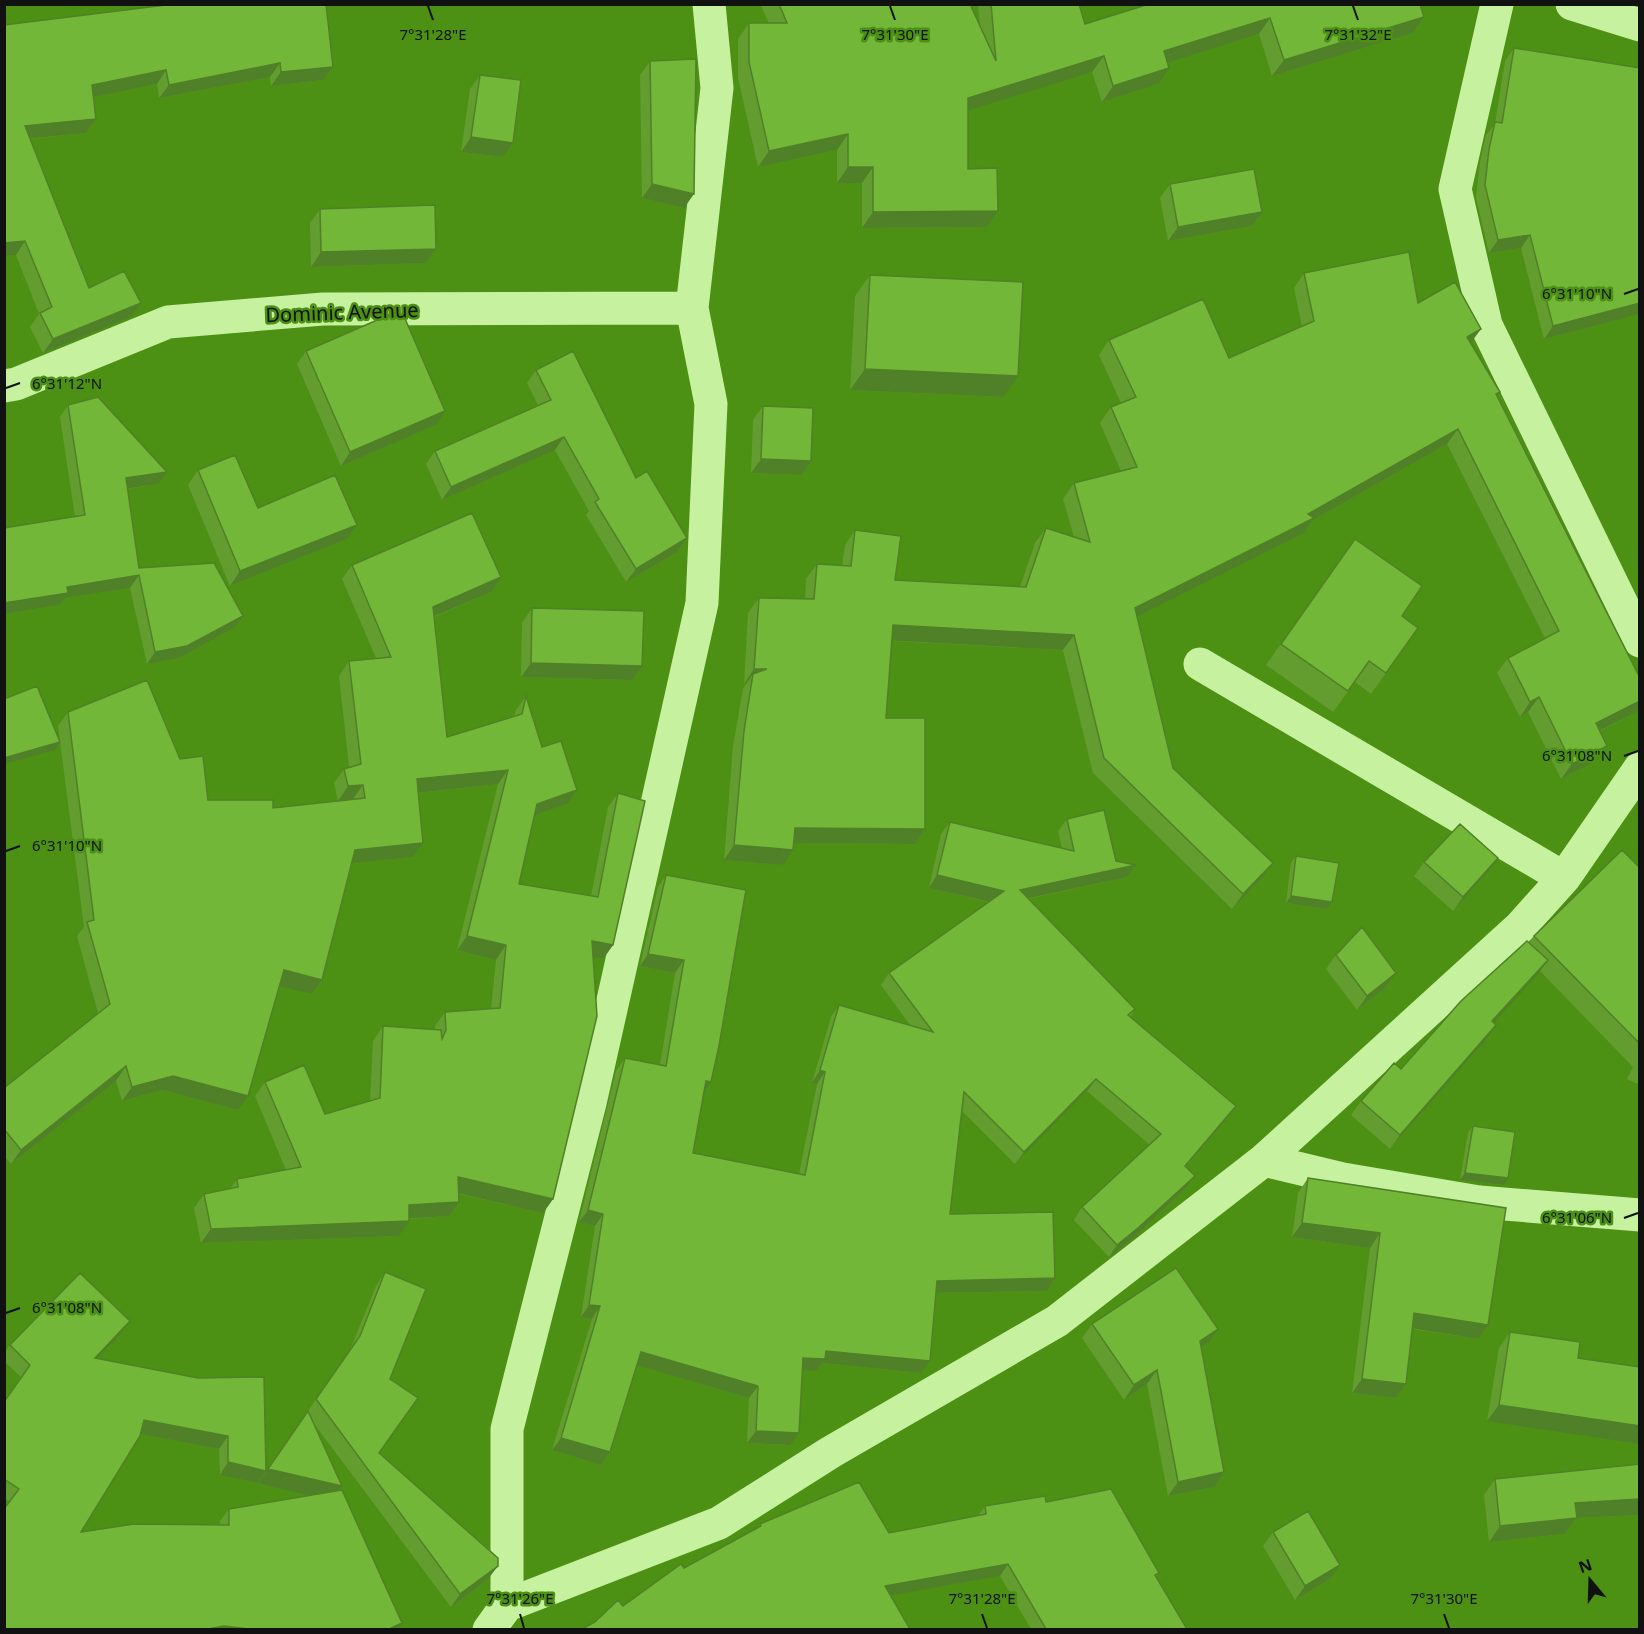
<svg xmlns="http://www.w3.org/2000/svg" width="1644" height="1634" font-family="'Noto Sans',sans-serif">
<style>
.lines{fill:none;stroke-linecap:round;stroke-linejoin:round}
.street{stroke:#c6f19f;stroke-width:33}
.wall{fill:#639d30}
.shaded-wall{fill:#508027}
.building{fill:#73b738;stroke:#508027;stroke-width:1.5}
.ticks{fill:none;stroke:#111;stroke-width:2}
.labels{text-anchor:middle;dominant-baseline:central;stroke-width:5;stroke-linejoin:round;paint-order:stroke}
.street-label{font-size:20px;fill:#111;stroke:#4c9014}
.ticks-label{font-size:15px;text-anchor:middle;fill:#111;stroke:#4c9014;stroke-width:5;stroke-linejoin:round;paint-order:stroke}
</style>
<rect width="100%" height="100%" fill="#4c9014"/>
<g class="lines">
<path class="street" d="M1497 4 1455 189 1486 325 1640 641
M1572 4 1640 25
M4 386 16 384 168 322 323 309 692 308
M1200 664 1564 878
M1264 1160 1343 1179 1479 1202 1640 1215
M507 1605V1429L590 1103 702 603 711 404 692 308 717 88 709 4
M489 1630 507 1605 719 1523 831 1452 1057 1321 1264 1160 1520 927 1564 878 1640 768"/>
</g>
<path class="wall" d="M164 4H326L323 80 271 86 270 77 159 98 157 84 94 96 96 119 86 133 30 139 89 288 141 303 131 317 43 353 30 327 39 314 16 255 4 256V25L164 6Z
M760 4H970L980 27 978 4H1079L1085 24 1149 4 1424 17 1413 33 1272 76 1259 34 1167 62 1158 84 1102 102 1092 72 968 110V169L998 211 987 227 862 228V183H837V150L758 167 738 78V39L749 23H769Z
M1514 48 1640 314 1544 339 1521 248 1489 253 1476 198 1480 162 1486 135 1495 124 1505 61Z
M650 61 684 208 642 198 640 75Z
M480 75 513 143 503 157 461 152 470 89Z
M1170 184 1262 212 1252 226 1168 241 1160 198Z
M320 209 436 249 426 263 311 267 310 223Z
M1304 273 1418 303 1471 343 1640 678V710L1638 711 1600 731 1607 746 1596 761 1561 779 1528 712 1520 717 1497 673 1508 658 1545 638 1447 444 1313 520 1304 533 1137 616 1173 768 1273 863 1262 878 1232 909 1093 773 1063 650 892 641 886 718 925 829 915 844 794 843 783 865 724 860 733 746 743 689 746 684H744L748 613 759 598 805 599 806 579 817 564 842 566 845 545 855 530 895 580 1020 587 1035 543 1046 528 1074 537 1063 499 1074 483 1121 471 1100 423 1111 407 1121 403 1099 355 1109 340 1229 358 1302 327 1294 288Z
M870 275 1003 397 850 390 855 296Z
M306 351 436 425 341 466 297 364Z
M536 370 636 478 687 538 677 552 626 582 586 515 589 511 555 450 442 500 426 464 435 451 538 405 527 383Z
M68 405 158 484 127 489 139 568 234 628 179 658 147 664 130 588 65 598 59 605 4 614V528L75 517 60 417Z
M763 406 801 475 751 473 753 420Z
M198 470 258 508 357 525 347 539 230 586 188 485Z
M1355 539 1402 616 1418 628 1371 694 1355 682 1333 712 1266 665Z
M352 565 491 592 434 617 447 737 514 716 516 710 526 696 542 747 567 804 535 815 519 884 591 896 608 807 618 793 613 945 603 959 593 957 553 1199 543 1213 459 1194V1202L449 1216 409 1219 399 1236 201 1243 194 1208 204 1194 230 1189 237 1179 286 1170 255 1096 265 1082 325 1114 370 1101 373 1041 383 1026 435 1030V1026L445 1012 491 1009 496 960 457 950 498 784 418 793 413 857 352 863 322 980 312 994 280 986 238 1110 163 1090 122 1101 116 1081 11 1164 4 1156V1088L98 1013 77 936 84 927 58 726 68 712 180 759 208 800 273 808 338 801 334 783 344 769 349 767 339 676 349 661 376 658 342 579Z
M532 608 632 680 521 677 522 623Z
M1067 819 1116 861 1136 865 1127 877 1028 899 1135 1009 1130 1017 1236 1106 1227 1119 1186 1167 1195 1176 1186 1188 1130 1241 1109 1257 1074 1220 1082 1207 1150 1145 1087 1091 1015 1164 962 1111 950 1214 1055 1278 1047 1291 936 1293 930 1361 921 1373 822 1363 816 1371 802 1370 790 1445 747 1443 749 1398 637 1365 610 1452 601 1465 552 1450 592 1319 581 1317 595 1226 579 1222 616 1071 625 1058 660 1065 675 973 640 966 658 887 666 875 746 890 704 1093 693 1153 799 1174 817 1084 812 1083 831 1017 839 1005 910 1025 881 985 889 973 989 902 929 888 941 834 950 822 1062 848 1058 831Z
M1296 856 1332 902 1327 909 1286 903 1291 863Z
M1424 862 1488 872 1453 911 1414 876Z
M1640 868V1085L1627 1079 1633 1067 1540 971 1493 1023 1486 1040 1390 1149 1351 1115 1361 1101 1401 1069 1529 943 1534 936Z
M1336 955 1396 973 1386 987 1357 1010 1326 969Z
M1473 1126 1503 1185 1460 1180 1468 1133Z
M1308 1178 1506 1208 1478 1339 1412 1329 1406 1384 1396 1398 1352 1393 1370 1248 1292 1237 1298 1193Z
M385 1272 390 1379 379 1453 488 1579 451 1607 312 1421 342 1486 4 1629 10 1502 4 1498V1402L22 1378 4 1361V1353L10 1345 130 1321 121 1334 97 1358 198 1378 257 1483 220 1475 219 1449 141 1434 81 1532 220 1525V1521L229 1509 310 1495 258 1483 350 1350 376 1286Z
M1092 1324 1208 1343 1201 1348 1224 1472 1214 1487 1168 1496 1147 1384 1124 1400 1082 1338Z
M1510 1332 1578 1358 1487 1421 1499 1348Z
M1640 1464V1515L1576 1518 1565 1534 1489 1542 1484 1495 1495 1479Z
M1046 1502 1159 1573 1156 1577 1187 1629H1031L1000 1576 890 1595 623 1606 684 1568 757 1529 760 1524 889 1533 978 1516 985 1506Z
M1273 1532 1330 1579 1295 1600 1263 1546Z"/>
<path class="shaded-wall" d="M1424 17 1413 33 1272 76 1284 60Z
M1270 18 1259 34 1153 67 1164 51Z
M1104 56 1092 72 957 114 968 98Z
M280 63 270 77 159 98 169 85Z
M333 67 323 80 271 86 281 72Z
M1169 68 1158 84 1102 102 1113 86Z
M166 70 157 84 83 99 92 85Z
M96 119 86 133 15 140 25 126Z
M848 134 837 150 758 167 769 151Z
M471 137 513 143 503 157 461 152Z
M848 167H873L862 183H837Z
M652 184 694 194 684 208 642 198Z
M998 211 987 227 862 228 873 212Z
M1262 212 1252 226 1168 241 1178 227Z
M1530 235 1521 248 1489 253 1498 240Z
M25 241 16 255 4 256V243Z
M436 249 426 263 311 267 321 252Z
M141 303 131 317 43 353 53 339Z
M1640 303V314L1544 339 1553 326Z
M1481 329 1470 344 1467 337Z
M865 369 1018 376 1003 397 850 390Z
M445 411 436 425 341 466 350 452Z
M1458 429 1447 444 1313 520 1304 533 1124 623 1135 608 1308 514Z
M564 437 555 450 442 500 451 487Z
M761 459 811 461 801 475 751 473Z
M167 472 158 484 117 490 126 478Z
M357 525 347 539 230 586 240 571Z
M687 538 677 552 626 582 636 569Z
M139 575 130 588 65 598 59 605 4 614V603L67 587Z
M501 577 491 592 423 621 433 607Z
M243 616 234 628 179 658 147 664 155 652Z
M893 625 1074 635 1063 650 883 640Z
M531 663 642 666 632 680 521 677Z
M754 669H767L753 674 746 684H744Z
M1539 697 1528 712 1520 717 1530 702Z
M1640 701V710L1638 711 1585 738 1596 723Z
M60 742 55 750 4 764V758Z
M1607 746 1596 761 1561 779 1572 764Z
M508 770 498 784 407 794 417 779Z
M363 785 353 799 338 801 348 786Z
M577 790 567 804 527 818 537 804Z
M795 828 925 829 915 844 784 843Z
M423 843 413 857 345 864 355 850Z
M734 845 793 850 783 865 724 860Z
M1498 858 1488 872 1453 911 1463 897Z
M1273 863 1262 878 1232 909 1243 894Z
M1136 865 1127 877 1011 902 1020 890Z
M937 875 1004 891 995 903 929 888Z
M1291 896 1332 902 1327 909 1286 903Z
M467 936 506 945 496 960 457 950Z
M592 941 613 945 603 959 582 955Z
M648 954 684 960 675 973 640 966Z
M1548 960 1538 974 1482 1036 1492 1021Z
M284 970 322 980 312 994 274 985Z
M1396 973 1386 987 1357 1010 1367 996Z
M1496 1025 1486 1040 1390 1149 1400 1135Z
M126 1066 116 1081 11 1164 21 1150Z
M820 1070 825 1072 817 1084 812 1083Z
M173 1076 248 1096 238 1110 163 1090 122 1101 132 1087Z
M1096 1079 1087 1091 1015 1164 1024 1152Z
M706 1081 711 1082 703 1094Z
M1236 1106 1227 1119 1176 1178 1185 1166Z
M1465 1173 1508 1178 1503 1185 1460 1180Z
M1195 1176 1186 1188 1130 1241 1109 1257 1117 1245Z
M458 1177 553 1199 543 1213 448 1191Z
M459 1202 449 1216 399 1219 409 1205Z
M588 1210 603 1214 595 1226 579 1222Z
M409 1221 399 1236 201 1243 211 1229Z
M1302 1223 1380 1233 1370 1248 1292 1237Z
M1055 1278 1047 1291 928 1293 937 1281Z
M589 1305 600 1306 592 1319 581 1317Z
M1414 1313 1488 1325 1478 1339 1404 1327Z
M130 1321 121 1334 86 1370 95 1358Z
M1218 1329 1208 1343 1190 1355 1200 1341Z
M826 1351 930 1361 921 1373 822 1363 816 1371 794 1370 803 1358Z
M641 1352 758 1386 749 1398 633 1364Z
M1157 1370 1147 1384 1124 1400 1134 1385Z
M1362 1379 1406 1384 1396 1398 1352 1393Z
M1499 1405 1640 1426V1444L1487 1421Z
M144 1420 228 1436 219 1449 135 1433Z
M756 1431 799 1433 790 1445 747 1443Z
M561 1438 610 1452 601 1465 552 1450Z
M228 1462 266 1471 257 1483 220 1475Z
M268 1469 342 1486 332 1501 258 1483Z
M1224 1472 1214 1487 1168 1496 1178 1482Z
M1640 1499V1515L1576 1518 1565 1534 1489 1542 1500 1526 1575 1503Z
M1008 1564 1000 1576 876 1598 885 1586Z
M1340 1565 1330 1579 1295 1600 1305 1586Z
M498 1566 488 1579 451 1607 460 1594Z
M402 1623 398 1629H389Z
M224 1626 249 1629H208Z"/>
<path class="building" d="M174 4H326L333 67 281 72 280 63 169 85 166 70 92 85 96 119 25 126 89 288 124 271 141 303 53 339 40 313 52 307 25 241 4 243V25Z
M779 4H970L996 61 991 4H1079L1085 24 1149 4H1420L1424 17 1284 60 1270 18 1164 51 1169 68 1113 86 1104 56 968 98V169L997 168 998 211 873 212V167H848V134L769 151 749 62V23H787Z
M1514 48 1640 68V303L1553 326 1530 235 1498 240 1485 185 1489 149 1495 122 1502 123Z
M696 59 694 194 652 184 650 61Z
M480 75 521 80 513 143 471 137Z
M1254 169 1262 212 1178 227 1170 184Z
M435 205 436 249 321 252 320 209Z
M1409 252 1418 303 1455 282 1481 329 1467 337 1500 392 1496 394 1640 678V701L1596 723 1607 746 1572 764 1539 697 1530 702 1508 658 1559 631 1458 429 1308 514 1314 518 1135 608 1173 768 1273 863 1243 894 1104 758 1074 635 893 625 886 718H925V829L795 828 793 850 734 845 744 731 753 674 767 669H754L759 598 814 599 817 564 851 566 855 530 901 536 895 580 1026 587 1046 528 1090 542 1074 483 1137 467 1111 407 1136 397 1109 340 1203 299 1229 358 1314 321 1304 273Z
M870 275 1023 282 1018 376 865 369Z
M391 314H403L445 411 350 452 306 351Z
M573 351 636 478 647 471 687 538 636 569 595 502 599 499 564 437 451 487 435 451 551 400 536 370Z
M98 397 167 472 126 478 139 568 214 563 243 616 187 646 155 652 139 575 67 587 68 593 4 603V528L85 515 68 405Z
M763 406 813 408 811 461 761 459Z
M235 455 258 508 335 475 357 525 240 571 198 470Z
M472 513 501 577 433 607 447 737 522 714 526 696 542 747 561 741 577 790 537 804 519 884 598 897 618 793 645 801 613 945 592 941 597 1016 553 1199 458 1177 459 1202 409 1205V1221L211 1229 204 1194 238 1187 237 1179 301 1167 265 1082 304 1065 325 1114 380 1098 383 1026 441 1030 442 1039 446 1030 445 1012 500 1008 506 945 467 936 508 770 417 779 423 843 355 850 322 980 284 970 248 1096 173 1076 132 1087 126 1066 21 1150 4 1129V1088L110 1004 87 922 94 920 68 712 147 680 180 759 203 756 208 800H273V808L365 798 363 785 348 786 344 769 361 764 349 661 391 657 352 565Z
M1355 539 1422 586 1402 616 1418 628 1386 673 1369 661 1348 691 1281 644Z
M532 608 644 611 642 666 531 663Z
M37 686 60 742 4 758V699Z
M1104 810 1116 861 1136 865 1020 890 1135 1009 1128 1015 1236 1106 1185 1166 1195 1176 1138 1228 1117 1245 1082 1207 1161 1134 1096 1079 1024 1152 964 1092 950 1214 1053 1212 1055 1278 937 1281 930 1361 826 1351 825 1359 803 1358 799 1433 756 1431 758 1386 641 1352 610 1452 561 1438 600 1306 589 1305 603 1214 588 1210 625 1058 666 1066 684 960 648 954 666 875 746 890 719 1046 711 1082 706 1081 693 1153 805 1175 825 1072 820 1070 839 1005 933 1032 889 973 1004 891 937 875 950 822 1074 851 1067 819Z
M1460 824 1498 858 1463 897 1424 862Z
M1622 850 1640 868V1044L1534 936Z
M1296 856 1339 863 1332 902 1291 896Z
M1362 927 1396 973 1367 996 1336 955Z
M1527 941 1548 960 1492 1021 1496 1025 1400 1135 1361 1101 1394 1063 1401 1069 1461 1001Z
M1473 1126 1515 1132 1508 1178 1465 1173Z
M1308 1178 1506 1208 1488 1325 1414 1313 1406 1384 1362 1379 1380 1233 1302 1223Z
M1176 1268 1218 1329 1200 1341 1224 1472 1178 1482 1157 1370 1134 1385 1092 1324Z
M385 1272 426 1289 390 1379 418 1398 379 1453 498 1558V1566L460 1594 316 1399 360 1336Z
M80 1273 130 1321 95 1358 198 1378 264 1377 266 1471 228 1462V1436L144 1420 140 1436 81 1532 134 1524 229 1525V1509L342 1490 402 1623 389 1629H249L224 1626 208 1629H4V1509L19 1489 4 1479V1402L30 1365 10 1345Z
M1510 1332 1580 1342 1578 1358 1640 1367V1426L1499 1405Z
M308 1411 342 1486 268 1469Z
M1640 1464V1499L1575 1503 1577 1518 1500 1526 1495 1479Z
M859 1482 889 1533 986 1514 985 1506 1045 1496 1046 1502 1111 1489 1159 1573 1155 1575 1187 1629H1046L1008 1564 885 1586 910 1629H582L595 1622 618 1600 623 1606 681 1564 684 1568 761 1526 760 1524Z
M1308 1511 1340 1565 1305 1586 1273 1532Z"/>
<path class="ticks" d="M428 6 433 20M890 6 895 20M1353 6 1358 20M1624 294 1638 289M6 388 20 383M1624 756 1638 751M6 851 20 846M1624 1218 1638 1213M6 1313 20 1308M520 1614 524 1628M982 1614 987 1628M1444 1614 1449 1628"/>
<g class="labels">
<g class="street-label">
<text transform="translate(342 312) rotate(-2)">Dominic Avenue</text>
</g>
</g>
<g class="ticks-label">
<text x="433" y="40">7°31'28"E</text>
<text x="895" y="40">7°31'30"E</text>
<text x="1358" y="40">7°31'32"E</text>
<text x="1577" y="299">6°31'10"N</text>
<text x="67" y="389">6°31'12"N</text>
<text x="1577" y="761">6°31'08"N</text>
<text x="67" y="851">6°31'10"N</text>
<text x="1577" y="1223">6°31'06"N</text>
<text x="67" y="1313">6°31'08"N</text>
<text x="520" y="1604">7°31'26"E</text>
<text x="982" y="1604">7°31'28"E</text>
<text x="1444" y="1604">7°31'30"E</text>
</g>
<rect width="1644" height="1634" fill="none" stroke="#111111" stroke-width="12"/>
<g transform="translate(1590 1580) rotate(341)" stroke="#4c9014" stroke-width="4.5" paint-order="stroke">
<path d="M0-4.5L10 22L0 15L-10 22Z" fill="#111111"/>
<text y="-9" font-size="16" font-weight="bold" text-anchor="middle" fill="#111111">N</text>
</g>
</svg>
